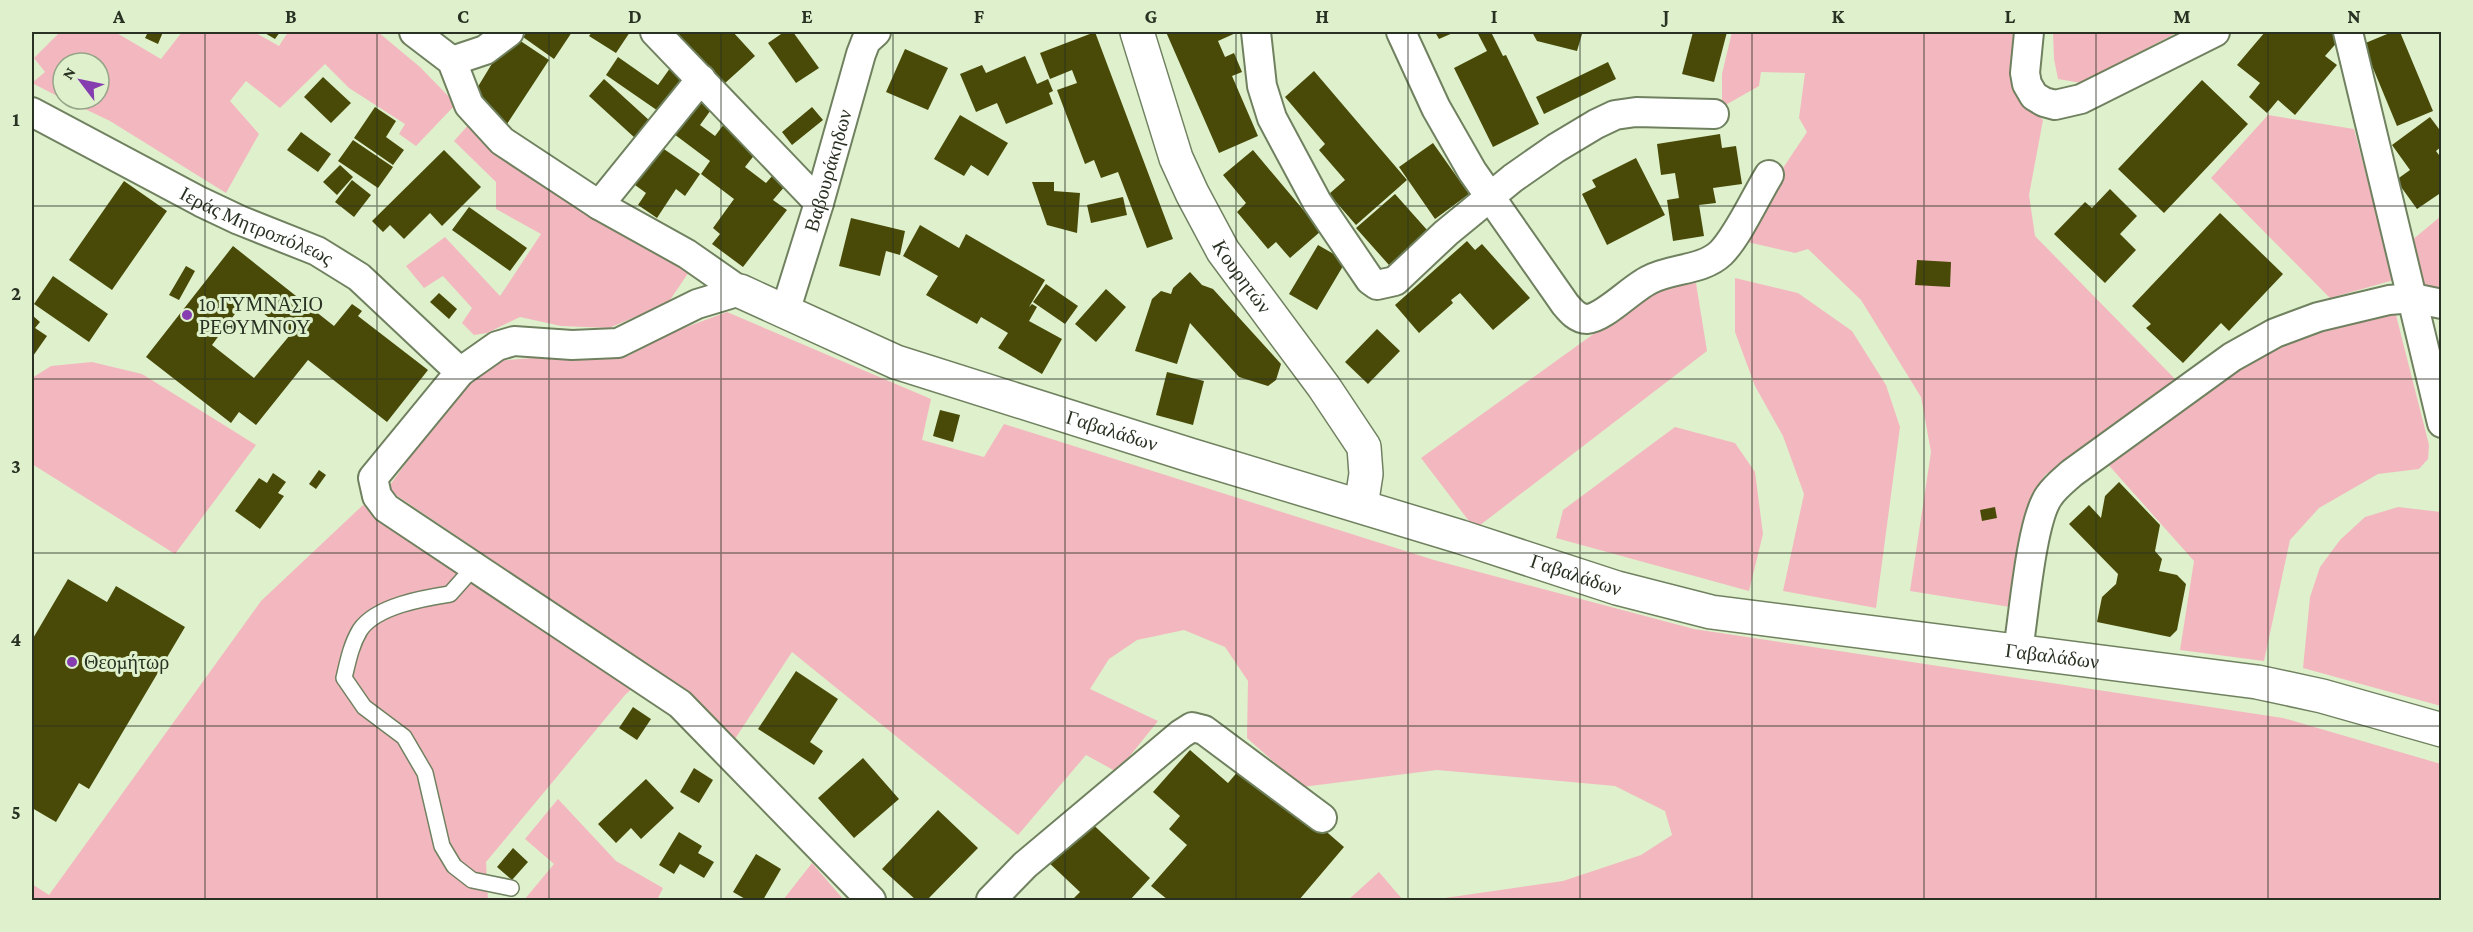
<svg xmlns="http://www.w3.org/2000/svg" width="2473" height="932" font-family="'Crimson Pro',serif">
<style>
.green{fill:#f3b8bf}
.building{fill:#494a08;fill-rule:evenodd}
.lines{fill:none;stroke-linecap:round;stroke-linejoin:round}
.service-casing{stroke:#708160;stroke-width:18}
.minor-casing{stroke:#708160;stroke-width:32}
.tertiary-casing{stroke:#708160;stroke-width:36}
.service{stroke:#fff;stroke-width:15}
.minor{stroke:#fff;stroke-width:28}
.tertiary{stroke:#fff;stroke-width:33}
.grid{fill:none;stroke:#293123;stroke-width:1.5;stroke-opacity:0.55}
.poi-dot{fill:#853db0;stroke:#def1cc;stroke-width:2}
.labels{text-anchor:middle;dominant-baseline:central;stroke-width:6;stroke-linejoin:round;paint-order:stroke}
.street-label{font-size:20px;fill:#293123;stroke:#def1cc}
.poi-label{font-size:20px;fill:#293123;stroke:#def1cc;text-anchor:start}
.neatline{fill:none;stroke:#293123;stroke-width:2}
.grid-label{font-size:20px;text-anchor:middle;font-weight:bold;fill:#293123}
</style>
<rect width="100%" height="100%" fill="#def1cc"/>
<path class="green" d="M60 32H115L161 59 182 32H254L279 46 288 32H378L420 67 456 104 416 146 399 134 405 124 349 88 325 64 280 108 246 81 230 101 259 134 226 193 110 121 64 99H99V63H63V99L32 83 45 72 34 58Z
M1732 32H2013C2012 78 2009 85 2043 120L2029 195 2035 236 2175 379 2087 448 2045 475 2033 494 2010 607 1910 591 1931 452 1921 397 1861 300 1808 249 1795 253 1743 241 1781 171 1807 132 1799 118 1805 73 1761 72 1759 86 1722 107V74Z
M2053 32H2178L2081 83 2058 79 2054 59Z
M2268 115 2354 129 2394 280 2330 298 2211 178Z
M470 123 691 269 668 303 609 328 561 326 520 317 487 333 474 335 462 323 472 308 443 276 424 288 406 266 445 237 500 296 541 234 496 209V182L454 141Z
M2441 216V293L2422 288 2411 241Z
M1735 278 1798 293 1852 331 1886 385 1900 427 1876 608 1783 591 1804 494 1783 436 1755 386 1735 332Z
M1696 283 1707 351 1475 529 1421 458 1656 289Z
M2395 311 2429 445 2428 459 2419 469 2378 474 2319 508 2290 540 2264 661 2180 650 2194 561 2105 461 2274 346Z
M727 312 931 399 922 440 984 457 1004 424 1434 560 1694 629 2283 718 2441 764V900H1431L1563 881 1641 855 1672 835 1665 811 1615 786 1437 770 1302 787 1247 738 1248 681 1225 647 1184 630 1137 640 1109 659 1090 689 1158 721 1117 772 1086 755 1018 835 792 652 729 748 663 675 387 489 462 386 494 361 557 356H628L670 333Z
M92 362 142 374 256 445 175 554 32 464V378L51 366Z
M1675 427 1735 443 1755 472 1763 534 1749 591 1556 538 1563 510Z
M363 505 636 685 625 695 486 862 488 900H32V884L49 895 261 601Z
M2398 507 2441 512V706L2303 668 2310 597 2320 567 2340 540 2365 517Z
M558 799 616 861 663 888 657 900H524L554 864 525 839Z
M812 863 844 900H783Z
M1379 872 1403 900H1348Z"/>
<path class="building" d="M148 32H163L158 44 145 38Z
M263 32H280L275 39Z
M527 32H572L554 59 523 37Z
M592 32H630L616 53 589 36Z
M676 32H733L755 56 724 84Z
M784 32H793L819 68 796 83 768 43Z
M1095 32 1173 239 1147 248 1118 172 1101 178 1094 160 1085 164 1057 90 1077 83 1072 70 1050 79 1040 53Z
M1166 32H1238L1218 41 1225 57 1234 53 1242 72 1232 76 1258 136 1219 153Z
M1435 32H1455L1439 39Z
M1477 32H1491L1503 56 1506 55 1539 124 1493 147 1454 68 1487 51Z
M1532 32H1587L1582 34 1577 51 1537 41Z
M1693 32H1727L1714 82 1682 74Z
M2265 32H2331L2340 39 2325 56 2337 65 2295 115 2278 100 2267 113 2249 97 2260 83 2237 65Z
M2392 32H2400L2433 111 2397 126 2363 44Z
M510 34 549 60 505 127 468 103Z
M905 49 948 68 928 110 886 92Z
M1025 56 1037 84 1048 79 1053 91 1049 93 1053 104 1006 124 997 103 976 112 960 74 982 65 986 73Z
M618 57 658 85 673 64 688 74 661 113 606 75Z
M1608 62 1616 79 1544 114 1536 97Z
M1314 71 1407 180 1356 225 1329 194 1345 180 1319 150 1325 144 1285 97Z
M323 77 351 103 331 123 304 97Z
M604 79 650 121 635 138 589 96Z
M2202 80 2248 124 2164 213 2118 169Z
M697 95 713 107 700 125 715 136 724 124 759 149 745 167 766 183 773 175 786 185 773 200 787 210 743 267 712 244 720 234 713 228 734 199 701 174 710 161 670 131Z
M375 107 396 121 386 137 404 150 393 165 354 138Z
M812 107 823 120 792 145 782 132Z
M960 115 1008 143 988 176 971 165 964 176 934 159Z
M2430 117 2442 133V146L2436 151 2442 159V192L2417 209 2396 180 2410 170 2392 145Z
M301 132 331 154 318 172 287 150Z
M1720 134 1722 148 1736 146 1742 184 1713 188 1716 203 1699 205 1704 236 1673 241 1667 200 1679 198 1675 173 1661 175 1657 144Z
M353 140 393 167 378 188 338 161Z
M1433 143 1469 194 1435 219 1399 167Z
M661 147 700 174 685 196 676 189 657 218 638 205 646 193 635 185Z
M444 150 481 187 442 226 430 213 404 239 390 225 383 232 372 221Z
M1253 150 1321 231 1290 258 1276 242 1268 249 1237 212 1246 203 1223 175Z
M1636 158 1665 215 1607 245 1582 194 1596 187 1592 180Z
M340 165 353 177 337 195 323 182Z
M352 180 371 195 354 217 335 202Z
M124 181 167 211 112 290 69 260Z
M1032 182H1054V191L1080 193 1077 233 1047 225Z
M2110 189 2137 216 2120 234 2136 250 2105 283 2054 234 2085 202 2092 208Z
M1395 194 1428 231 1389 265 1356 228Z
M1123 197 1127 215 1091 223 1087 205Z
M469 207 527 248 510 271 452 230Z
M2220 213 2283 274 2229 331 2221 323 2183 363 2146 328 2151 324 2132 306Z
M851 218 905 231 900 255 886 251 880 276 839 266Z
M920 225 959 248 966 234 1045 280 1029 307 1032 304 1037 307 1029 321 1062 339 1042 374 998 348 1008 333 981 317 977 324 926 295 938 276 903 256Z
M1467 241 1475 250 1482 244 1530 298 1493 330 1460 293 1451 300 1453 303 1419 333 1395 305Z
M1318 245 1346 261 1317 310 1289 294Z
M233 246 334 326 352 304 362 311 358 316 428 370 387 422 308 360 256 425 239 412 231 423 146 357ZM246 299 290 335 254 378 212 345Z
M1917 260 1951 262 1950 287 1915 285Z
M186 266 195 271 179 300 169 295Z
M1190 272 1202 285 1213 289 1281 364 1276 380 1268 386 1239 377 1190 323 1177 364 1135 351 1152 299 1161 291 1171 294 1173 288Z
M53 276 108 314 89 342 34 304Z
M1046 284 1078 306 1065 324 1033 302Z
M1106 289 1126 307 1096 342 1075 324Z
M439 293 457 309 449 319 430 302Z
M32 315 40 322 35 328 47 336 33 356Z
M1377 329 1400 351 1368 384 1345 362Z
M1167 372 1204 381 1193 425 1156 415Z
M940 410 960 415 953 442 933 436Z
M319 470 326 475 316 489 309 484Z
M273 473 286 482 278 493 284 496 260 529 235 511 259 478 267 483Z
M2119 482 2160 525 2155 551 2162 559 2159 571 2177 575 2186 584 2177 630 2170 637 2097 622 2102 597 2116 584 2118 574 2069 524 2089 505 2101 518 2105 496Z
M1995 507 1997 518 1982 521 1980 510Z
M68 579 107 602 116 586 185 627 89 789 79 783 56 822 32 808V640Z
M796 671 838 699 810 742 823 751 814 765 758 729Z
M633 707 651 719 637 740 619 728Z
M1190 750 1228 783 1246 762 1344 847 1299 900H1168L1151 886 1187 845 1169 829 1180 816 1153 792Z
M863 758 899 799 854 838 818 798Z
M694 768 713 780 699 803 680 792Z
M646 779 674 808 641 839 631 828 616 843 598 824Z
M938 810 978 848 927 900H916L882 869Z
M1085 817 1150 878 1130 900H1072L1080 892 1046 860Z
M679 832 702 846 698 853 714 862 704 878 680 864 674 874 659 865Z
M513 848 528 862 512 880 497 867Z
M756 854 781 869 763 900H747L733 892Z"/>
<g class="lines">
<g class="service-casing">
<path id="service" d="M474 567 450 594C424 598 376 606 360 630 351 645 348 661 344 678L364 707 404 737 425 773 442 846 454 866 472 880 511 888"/>
</g>
<g class="minor-casing">
<g id="minor">
<path d="M414 32 452 61 469 105 502 141 599 205 687 254 740 291 697 304 618 343 572 345 514 341 497 346 460 372 373 478 377 496 386 508 680 704 871 900"/>
<path d="M655 32 819 203"/>
<path d="M1256 32 1262 86 1272 118 1317 202 1370 280 1377 285 1395 281 1446 233 1513 178 1556 148 1596 124 1615 115 1636 112 1714 114"/>
<path d="M1401 32 1436 108 1472 171 1565 304C1570 310 1577 319 1587 319 1604 318 1632 288 1649 280 1671 268 1702 271 1721 253 1738 236 1756 196 1769 175"/>
<path d="M2029 32 2025 73 2027 84 2034 96 2044 102 2055 105 2081 99 2215 32"/>
<path d="M2348 32 2442 423"/>
<path d="M452 61 485 50 509 32"/>
<path id="s1" d="M32 112 201 202 239 220 317 251 359 277 460 372"/>
<path d="M599 205 701 79"/>
<path id="s2" d="M785 312 819 203 861 54 866 41 876 32"/>
<path d="M2018 650C2024 615 2031 521 2049 496 2055 487 2064 480 2072 473L2232 357 2275 333 2318 317 2389 300 2413 298 2442 304"/>
<path d="M991 900 1025 865 1181 734 1192 727 1204 730 1322 818"/>
</g>
</g>
<g class="tertiary-casing">
<g id="tertiary">
<path id="s3" d="M1137 32 1176 158 1192 193 1223 251 1324 387 1364 447 1366 474 1361 506"/>
<path id="s4" d="M740 291 896 362 1190 455 1461 537 1617 588 1711 612 2257 682 2322 696 2442 730"/>
</g>
</g>
<use href="#service" class="service"/>
<use href="#minor" class="minor"/>
<use href="#tertiary" class="tertiary"/>
</g>
<path class="grid" d="M205 32V900M377 32V900M549 32V900M721 32V900M893 32V900M1065 32V900M1236 32V900M1408 32V900M1580 32V900M1752 32V900M1924 32V900M2096 32V900M2268 32V900M32 206H2442M32 379H2442M32 553H2442M32 726H2442"/>
<g class="poi-dot">
<circle cx="187" cy="315" r="6"/>
<circle cx="72" cy="662" r="6"/>
</g>
<g class="labels">
<g class="street-label">
<text stroke="none"><textPath href="#s2" startOffset="148">Βαβουράκηδων</textPath></text>
<text stroke="none"><textPath href="#s1" startOffset="252">Ιεράς Μητροπόλεως</textPath></text>
<text stroke="none"><textPath href="#s3" startOffset="268">Κουρητών</textPath></text>
<text stroke="none"><textPath href="#s4" startOffset="398">Γαβαλάδων</textPath></text>
<text stroke="none"><textPath href="#s4" startOffset="884">Γαβαλάδων</textPath></text>
<text stroke="none"><textPath href="#s4" startOffset="1368">Γαβαλάδων</textPath></text>
</g>
<g class="poi-label">
<text x="199" y="304">1ο ΓΥΜΝΑΣΙΟ<tspan x="199" dy="23">ΡΕΘΥΜΝΟΥ</tspan></text>
<text x="84" y="662">Θεομήτωρ</text>
</g>
</g>
<rect width="2473" height="932" fill="none" stroke="#def1cc" stroke-width="66"/>
<g transform="translate(81 81) rotate(302)"><circle r="28" fill="#def1cc" stroke="#96a488" stroke-width="1.5"/>
<path d="M0-4.5L10 22L0 15L-10 22Z" fill="#853db0"/>
<text y="-9" font-size="16" font-weight="bold" text-anchor="middle" fill="#293123">N</text>
</g>
<rect x="33" y="33" width="2407" height="866" class="neatline"/>
<g class="grid-label">
<text x="119" y="23">A</text>
<text x="291" y="23">B</text>
<text x="463" y="23">C</text>
<text x="635" y="23">D</text>
<text x="807" y="23">E</text>
<text x="979" y="23">F</text>
<text x="1151" y="23">G</text>
<text x="1322" y="23">H</text>
<text x="1494" y="23">I</text>
<text x="1666" y="23">J</text>
<text x="1838" y="23">K</text>
<text x="2010" y="23">L</text>
<text x="2182" y="23">M</text>
<text x="2354" y="23">N</text>
<text x="16" y="126">1</text>
<text x="16" y="300">2</text>
<text x="16" y="473">3</text>
<text x="16" y="646">4</text>
<text x="16" y="819">5</text>
</g>
</svg>
